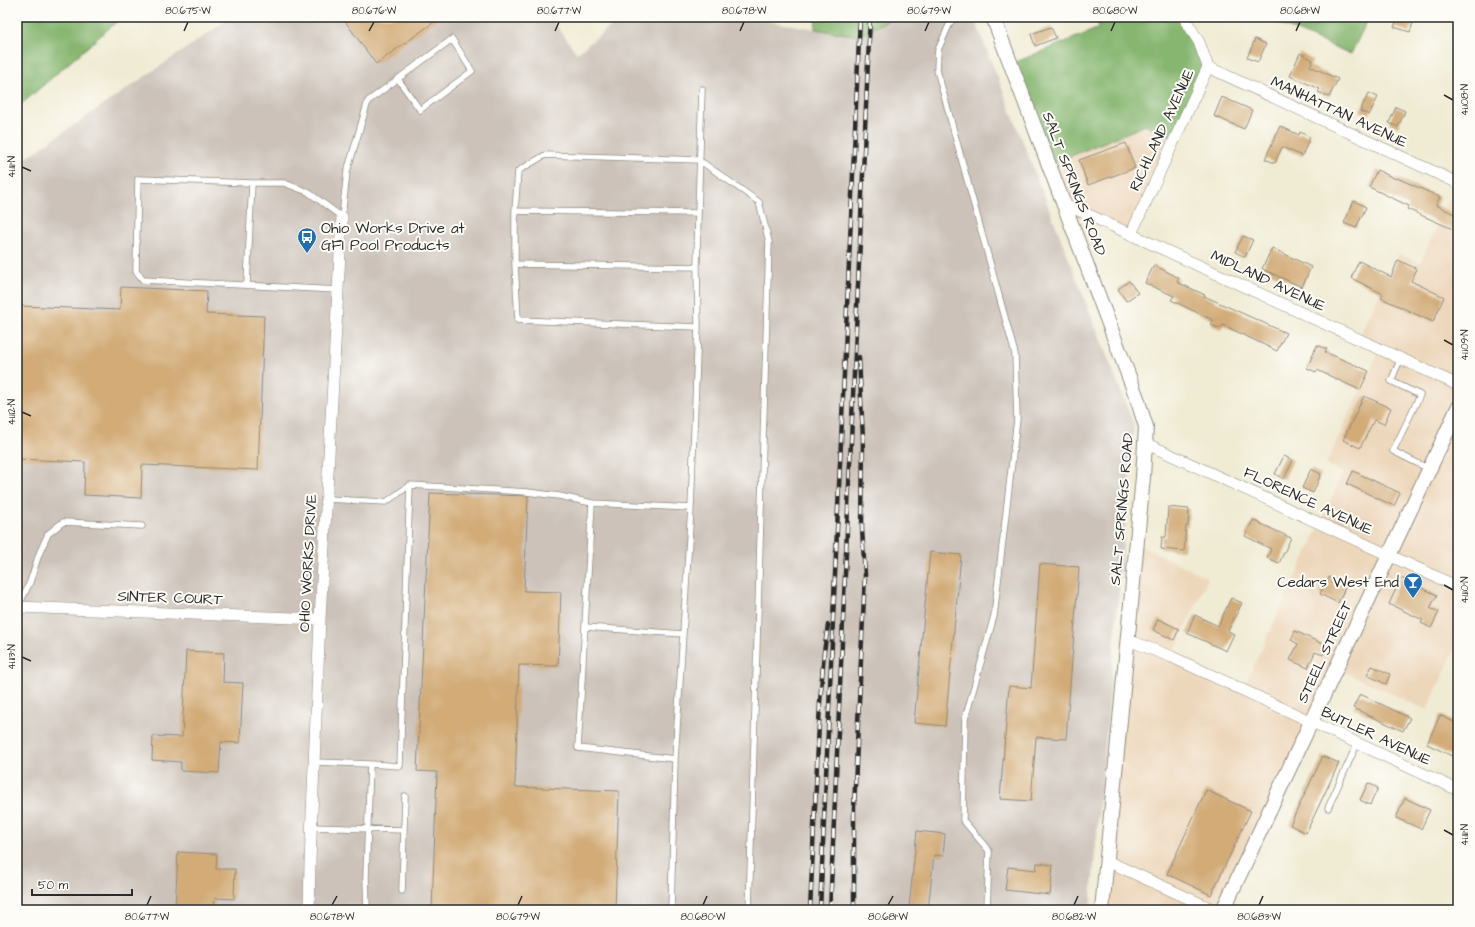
<svg xmlns="http://www.w3.org/2000/svg" width="1475" height="927" font-family="'Architects Daughter',sans-serif">
<style>
.built{fill:#edd7bb}
.industrial{fill:#ccc2b9}
.forest{fill:#86b66f;stroke:#58704d}
.building{fill:#d2ab77}
.lines{fill:none;stroke-linecap:round;stroke-linejoin:round}
.service-casing{stroke:#8e8b7f;stroke-width:7}
.minor-casing{stroke:#8e8b7f;stroke-width:12}
.tertiary-casing{stroke:#8e8b7f;stroke-width:16}
.service{stroke:#fff;stroke-width:5.5}
.minor{stroke:#fff;stroke-width:11}
.tertiary{stroke:#fff;stroke-width:14}
.rail-casing{stroke:#2b2b2b;stroke-width:4.5}
.rail{stroke:#fdfcf7;stroke-width:3;stroke-dasharray:9;stroke-linecap:butt}
.ticks{fill:none;stroke:#2b2b2b;stroke-width:1.5}
.labels{text-anchor:middle;dominant-baseline:central;stroke-width:4;stroke-linejoin:round;paint-order:stroke}
.street-label{font-size:15px;fill:#2b2b2b;stroke:#fdfcf7}
.poi-label{font-size:15px;fill:#2b2b2b;stroke:#fdfcf7;text-anchor:start}
.neatline{fill:none;stroke:#2b2b2b;stroke-width:1.5}
.ticks-label{font-size:10px;text-anchor:middle;fill:#2b2b2b}
</style>
<rect width="100%" height="100%" fill="#fdfcf7"/>
<filter id="ink" filterUnits="userSpaceOnUse"><feTurbulence type="fractalNoise" baseFrequency=".025" numOctaves="2"/><feDisplacementMap in="SourceGraphic" scale="8" xChannelSelector="R" yChannelSelector="G"/><feConvolveMatrix kernelMatrix="1 2 1 2 8 2 1 2 1" color-interpolation-filters="sRGB"/></filter>
<filter id="wash" filterUnits="userSpaceOnUse"><feTurbulence type="fractalNoise" baseFrequency=".012" numOctaves="4" result="noise"/><feDisplacementMap in="SourceGraphic" scale="16" xChannelSelector="R" yChannelSelector="G"/><feGaussianBlur stdDeviation="0.9" result="paint"/><feColorMatrix in="noise" values="0 0 0 0 0 0 0 0 0 0 0 0 0 0 0 0 0 1.4 0 .05"/><feComposite in="paint" operator="in"/></filter>
<g filter="url(#wash)">
<rect width="100%" height="100%" fill="#f0ebd3"/>
<path class="built" d="M1146 125 1175 138 1131 234 1065 204 1049 165Z
M1457 183 1458 642 1427 710 1336 668 1223 910H1102L1137 544 1208 578 1172 657 1242 690 1321 523 1343 473 1326 464 1380 349 1358 339 1399 254 1420 263Z"/>
<path class="industrial" d="M232 17H550L577 53 623 17H743L859 36 895 17H974L1134 425 1090 910H17V164Z"/>
<path class="forest" d="M17 17H122L17 108Z
M816 17H895L859 36 815 29Z
M1095 17H1184L1208 67 1175 138 1146 125 1049 165 1011 64 1099 28Z
M1281 17H1369L1351 54 1278 23Z"/>
<g id="blocks">
<path class="building" d="M342 17H441L376 64Z
M1398 17H1415L1410 32 1394 27Z
M1051 27 1056 38 1035 46 1031 34Z
M1255 39 1266 44 1258 62 1247 58Z
M1300 53 1313 60 1310 66 1338 79 1329 97 1318 92 1320 89 1290 76Z
M1369 93 1378 97 1369 115 1360 111Z
M1222 97 1252 110 1244 129 1214 116Z
M1396 107 1405 111 1398 127 1389 123Z
M1280 126 1299 135 1300 132 1310 137 1302 156 1282 147 1275 163 1265 159Z
M1126 143 1135 168 1088 185 1079 160Z
M1377 170 1396 179 1397 178 1440 197 1436 205 1458 216V223L1455 230 1407 209 1409 206 1369 187Z
M1354 201 1366 207 1356 228 1344 223Z
M1243 236 1253 240 1245 257 1235 252Z
M1272 248 1311 267 1302 287 1262 269Z
M1398 260 1417 269 1411 281 1444 297 1433 322 1381 298 1383 294 1351 278 1359 261 1391 277Z
M1154 265 1179 278 1177 282 1205 295 1204 296 1286 333 1277 351 1223 325 1221 329 1211 325 1213 320 1171 300 1174 296 1145 283Z
M1129 281 1138 293 1126 301 1118 289Z
M121 287 207 291 206 314 264 316 258 470 142 465 141 498 84 495 85 462 17 459V385L20 306 120 310Z
M1317 345 1327 349 1325 352 1369 371 1360 390 1317 370 1316 372 1307 368Z
M1364 396 1391 408 1384 424 1374 420 1360 448 1343 440Z
M1284 456 1293 460 1284 479 1275 474Z
M1311 469 1321 474 1313 493 1302 488Z
M1353 471 1400 493 1394 506 1347 484Z
M430 493 528 496 524 591 561 592 558 666 519 665 515 787 619 791 615 910H432L437 772 417 771Z
M1168 507 1189 509 1188 526H1186L1184 551 1161 549 1162 537H1166Z
M1253 520 1291 538 1279 563 1267 558 1271 549 1245 536Z
M930 552 961 555 945 726 914 723Z
M1040 564 1079 567 1066 739 1036 737 1031 801 1000 799 1009 686 1031 688Z
M1329 577 1346 586 1338 603 1320 594Z
M1401 578 1437 595 1430 608 1439 612 1431 628 1421 623 1423 620 1389 604Z
M1231 598 1242 603 1228 631 1234 634 1226 651 1187 633 1195 615 1218 626Z
M1158 619 1179 629 1174 640 1153 630Z
M1295 631 1327 646 1323 655 1315 652 1308 668 1290 660 1298 644 1291 640Z
M186 651 224 653 223 682 243 683 240 743 221 742 219 773 181 771V762L152 760 153 736 182 737Z
M1372 666 1390 674 1386 684 1367 675Z
M1360 694 1410 718 1403 731 1353 708Z
M1440 715 1458 724V748L1454 757 1427 744Z
M1323 756 1339 763 1306 833 1290 825Z
M1368 783 1378 788 1370 805 1360 800Z
M1206 790 1251 811 1211 895 1167 874Z
M1405 798 1430 810 1421 829 1396 818Z
M917 831 945 834 943 856 934 855 928 910 909 908Z
M178 852 217 854 216 869H235L234 899 215 898 214 910H175Z
M1037 863 1053 865 1050 895 1005 890 1008 867 1036 870Z"/>
</g>
</g>
<g filter="url(#ink)">
<use href="#blocks" fill-opacity="0" stroke="#8e8b7f" stroke-width="1"/>
<g class="lines">
<g class="service-casing">
<path id="service" d="M955 17 950 23 938 50 937 70 1015 354 1017 419 994 616 965 719 963 820 989 851 987 910
M515 211 698 213 697 267 515 264V211L518 171 545 155 699 160 759 202 769 242 749 910
M698 213 702 89
M342 217 347 172 368 101 452 39 472 71 420 110 398 79
M515 264 518 320 698 327 697 267
M247 284 252 183
M338 290 143 280 136 271 138 179 252 183H284L308 192 342 217
M1401 358 1391 381 1420 395 1393 451 1429 469
M327 499 386 502 410 485 527 492 559 496 592 503
M691 508 675 759 578 748 592 503 691 508 698 327
M585 627 683 634
M17 637 18 607 30 582 39 554 48 534 63 522 142 526
M314 762 370 764 366 877 367 910
M370 764 400 766 410 485
M1328 808 1357 744
M311 827 404 830 402 891
M404 830 405 796
M671 910 675 759"/>
</g>
<g class="minor-casing">
<path id="minor" d="M1208 67 1458 183
M1065 204 1458 385
M1131 234 1208 67 1199 42 1184 17
M1145 443 1458 587
M18 607 320 619
M1128 640 1172 657 1458 790
M1107 861 1214 910
M309 910 310 862 320 619 342 217"/>
</g>
<g class="tertiary-casing">
<path id="tertiary" d="M993 17 1137 398 1146 427 1143 477 1102 910
M1223 910 1458 408"/>
</g>
<use href="#service" class="service"/>
<use href="#minor" class="minor"/>
<use href="#tertiary" class="tertiary"/>
<g class="rail-casing">
<path id="rail" d="M810 910 820 703 824 652 828 625
M820 910 860 17
M830 910 870 17
M854 910V808L865 575 862 529 863 439 859 357"/>
</g>
<use href="#rail" class="rail"/>
</g>
</g>
<path class="ticks" d="M184 31 188 22M369 31 374 22M555 31 559 22M740 31 744 22M925 31 929 22M1111 31 1115 22M1296 31 1300 22M1444 95 1453 100M22 167 31 171M1444 340 1453 345M22 412 31 416M1444 585 1453 590M22 657 31 661M1444 830 1453 835M147 905 151 896M332 905 337 896M518 905 522 896M703 905 707 896M888 905 893 896M1074 905 1078 896M1259 905 1263 896"/>
<defs>
<g id="bus-pin" transform="scale(1)"><path d="M0 17L-7.5 6A9.5 9.5 0 1 1 7.5 6Z" fill="#1f6fb2" stroke="#fdfcf7"/><path d="M-5-6H5V4H4V6H2V4H-2V6H-4V4H-5ZM-3.5-4V0h7V-4ZM-3.5 1.2v1.5H-2V1.2ZM2 1.2v1.5H3.5V1.2Z" fill="#fff"/></g>
<g id="bar-pin" transform="scale(1)"><path d="M0 17L-7.5 6A9.5 9.5 0 1 1 7.5 6Z" fill="#1f6fb2" stroke="#fdfcf7"/><path d="M-6-5H6L.8 .8V4.5H3.5V6h-7V4.5H-.8V.8Z" fill="#fff"/></g>
</defs>
<g fill-rule="evenodd">
<use href="#bus-pin" x="307" y="237"/>
<use href="#bar-pin" x="1413" y="582"/>
</g>
<g class="labels">
<g class="street-label">
<text transform="translate(1339 112) rotate(25)">MANHATTAN AVENUE</text>
<text transform="translate(1162 130) rotate(-65)">RICHLAND AVENUE</text>
<text transform="translate(1074 184) rotate(69)">SALT SPRINGS ROAD</text>
<text transform="translate(1268 281) rotate(25)">MIDLAND AVENUE</text>
<text transform="translate(1308 501) rotate(25)">FLORENCE AVENUE</text>
<text transform="translate(1122 509) rotate(-85)">SALT SPRINGS ROAD</text>
<text transform="translate(308 563) rotate(-87)">OHIO WORKS DRIVE</text>
<text transform="translate(170 598) rotate(2)">SINTER COURT</text>
<text transform="translate(1325 652) rotate(-65)">STEEL STREET</text>
<text transform="translate(1376 736) rotate(25)">BUTLER AVENUE</text>
</g>
<g class="poi-label">
<text x="321" y="228">Ohio Works Drive at<tspan x="321" dy="17">GFI Pool Products</tspan></text>
<text x="1399" y="582" text-anchor="end">Cedars West End</text>
</g>
</g>
<rect width="1475" height="927" fill="none" stroke="#fdfcf7" stroke-width="44"/>
<path d="M32 889v6h100v-6" fill="none" stroke="#2b2b2b" stroke-width="2"/>
<text x="38" y="889" font-size="12" fill="#2b2b2b" stroke="#fdfcf7" stroke-width="3" paint-order="stroke">50 m</text>
<rect x="22" y="22" width="1431" height="883" class="neatline"/>
<g class="ticks-label">
<text x="188" y="14">80.675°W</text>
<text x="374" y="14">80.676°W</text>
<text x="559" y="14">80.677°W</text>
<text x="744" y="14">80.678°W</text>
<text x="929" y="14">80.679°W</text>
<text x="1115" y="14">80.680°W</text>
<text x="1300" y="14">80.681°W</text>
<text transform="translate(1464 100) rotate(-90)" y="4">41.108°N</text>
<text transform="translate(11 167) rotate(-90)" y="4">41.111°N</text>
<text transform="translate(1464 345) rotate(-90)" y="4">41.109°N</text>
<text transform="translate(11 412) rotate(-90)" y="4">41.112°N</text>
<text transform="translate(1464 590) rotate(-90)" y="4">41.110°N</text>
<text transform="translate(11 657) rotate(-90)" y="4">41.113°N</text>
<text transform="translate(1464 835) rotate(-90)" y="4">41.111°N</text>
<text x="147" y="920">80.677°W</text>
<text x="332" y="920">80.678°W</text>
<text x="518" y="920">80.679°W</text>
<text x="703" y="920">80.680°W</text>
<text x="888" y="920">80.681°W</text>
<text x="1074" y="920">80.682°W</text>
<text x="1259" y="920">80.683°W</text>
</g>
</svg>
